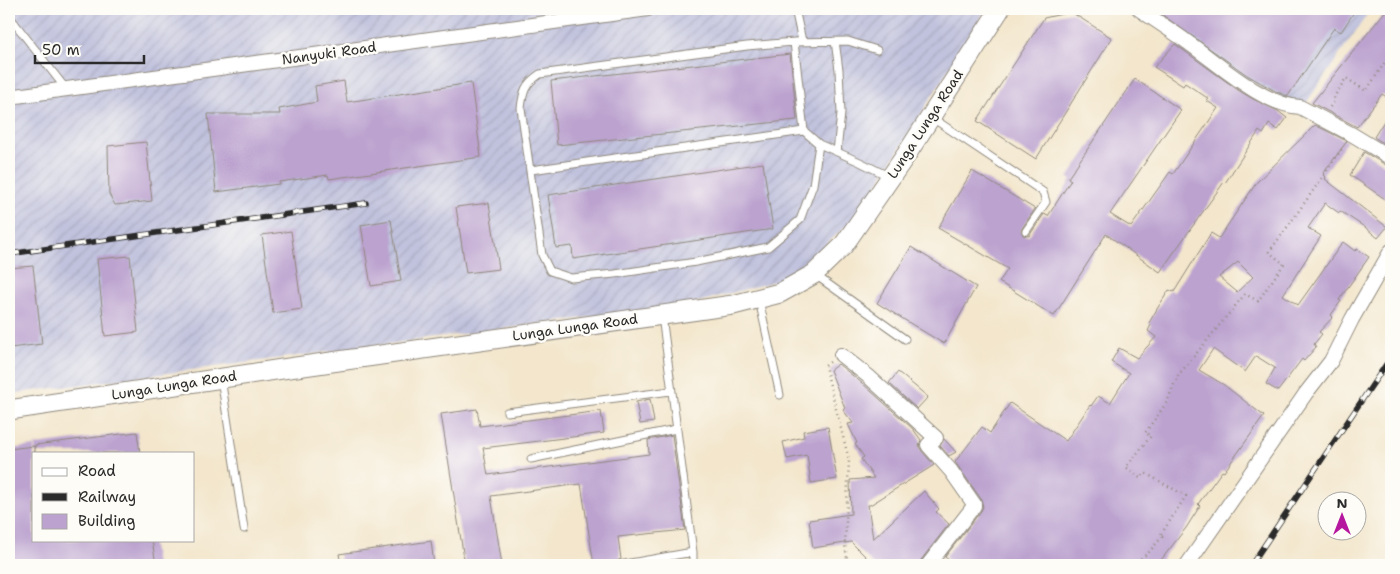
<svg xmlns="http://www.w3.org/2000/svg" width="1400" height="574" font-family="'Shantell Sans',sans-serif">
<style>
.industrial{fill:url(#industrial-furrows)}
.building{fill:#bba2cf;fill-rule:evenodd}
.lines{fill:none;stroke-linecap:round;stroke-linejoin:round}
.service-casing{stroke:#8f887c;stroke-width:9}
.minor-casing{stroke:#8f887c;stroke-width:16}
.secondary-casing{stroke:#8f887c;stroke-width:21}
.path{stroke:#8f887c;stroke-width:2.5;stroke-dasharray:1 4;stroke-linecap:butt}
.service{stroke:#fff;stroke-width:7}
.minor{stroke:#fff;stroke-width:14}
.secondary{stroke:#fff;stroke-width:19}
.rail-casing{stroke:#2b2b2b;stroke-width:5.5}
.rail{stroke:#fdfcf7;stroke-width:4;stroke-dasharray:11;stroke-linecap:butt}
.labels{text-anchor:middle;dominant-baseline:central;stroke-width:5;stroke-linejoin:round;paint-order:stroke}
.street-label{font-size:14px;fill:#2b2b2b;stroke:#fdfcf7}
</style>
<defs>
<pattern id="industrial-furrows" width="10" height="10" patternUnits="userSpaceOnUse" patternTransform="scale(1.25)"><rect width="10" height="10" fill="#c1c2dd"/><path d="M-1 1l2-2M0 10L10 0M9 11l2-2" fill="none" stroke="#a6a7be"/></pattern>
</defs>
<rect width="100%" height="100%" fill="#fdfcf7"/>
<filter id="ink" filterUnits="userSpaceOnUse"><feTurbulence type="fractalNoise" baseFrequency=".02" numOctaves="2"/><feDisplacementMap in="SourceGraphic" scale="10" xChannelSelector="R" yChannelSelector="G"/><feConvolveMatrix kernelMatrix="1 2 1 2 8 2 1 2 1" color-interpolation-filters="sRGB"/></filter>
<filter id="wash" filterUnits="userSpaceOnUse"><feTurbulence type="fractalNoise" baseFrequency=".0096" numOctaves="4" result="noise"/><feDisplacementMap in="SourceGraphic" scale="20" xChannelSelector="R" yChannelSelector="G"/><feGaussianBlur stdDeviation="1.12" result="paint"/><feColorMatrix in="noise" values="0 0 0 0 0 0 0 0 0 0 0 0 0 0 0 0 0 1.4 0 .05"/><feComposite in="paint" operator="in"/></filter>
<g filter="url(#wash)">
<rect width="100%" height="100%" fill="#f3e6cc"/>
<path class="industrial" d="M9 9H986L858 215 790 277 691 304 9 394Z
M1145 9H1371L1302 109 1248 80Z"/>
<g id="blocks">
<path class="building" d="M1154 9H1356L1341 32 1334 28 1288 96 1275 91 1247 75Z
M1387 9H1391V100L1382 94 1357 127 1312 103Z
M1071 12 1112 38 1036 159 977 121 1044 18Z
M1175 44 1238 90 1253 99 1278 111 1287 118 1278 130 1269 124 1263 134 1259 131 1225 183 1224 182 1160 272 1106 234 1054 316 999 282 1008 269 938 228 972 171 1035 209 1021 230 1023 235 1029 236 1044 214 1048 216 1071 180 1068 178 1135 79 1181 110 1110 214 1131 227 1170 172 1173 174 1218 108 1207 101 1209 99 1185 83 1183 86 1154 67Z
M790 54 797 120 557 145 551 81Z
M344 81 347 102 471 83 481 157 329 179 328 175 279 182V184L216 192 208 114H280L279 109 317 102 315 86Z
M1391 110V148L1374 137Z
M1315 125 1347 141 1323 174 1326 177 1325 179 1387 227 1378 238 1366 228 1340 211 1339 213 1325 203 1308 228 1321 236 1283 295 1298 305 1343 242 1355 251 1357 249 1369 257 1339 300 1341 301 1331 315 1333 317 1319 332 1322 334 1314 344 1316 347 1304 361 1302 359 1278 391 1266 384 1275 368 1256 356 1245 372 1213 349 1199 370 1224 385 1264 416 1224 472 1222 471 1198 504 1200 506 1186 528 1157 565H955L945 557 981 511 983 507 981 499 955 462 982 427 990 433 1010 403 1066 441 1090 405 1091 406 1098 396 1110 403 1129 373 1111 362 1119 348 1137 358 1156 337 1148 331 1151 325 1149 323 1157 309 1169 290 1174 292 1211 233 1219 238 1257 182ZM1238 262 1253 277 1237 292 1219 277Z
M146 142 152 201 115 205 109 194 108 146Z
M1364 152 1391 168V203L1350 175Z
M763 163 773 229 573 259 572 246 556 248 548 195Z
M489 203 499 269 466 273 456 207Z
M391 220 401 281 371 286 361 225Z
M291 231 302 309 273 313 262 235Z
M911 247 976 287 944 344 877 303Z
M130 256 138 332 105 336 97 259Z
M33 266 42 344 10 348 9 268Z
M838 364 862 383 913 429 921 440 919 446 921 450 934 465 870 505H868L873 539 924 491 939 509 936 512 949 524 921 560 919 565H874L851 542 813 548 809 520 851 514 850 480 874 478 861 459 864 457 855 444 857 443 848 424 853 423 843 410 845 408 830 370Z
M898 372 928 397 917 409 889 383Z
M650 399 654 422 640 424 636 402Z
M477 409 480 426 601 411 604 433 483 448 488 475 649 454 648 440 672 435 685 530 618 537 621 559 614 563 594 565 581 484 491 496 502 565H465L441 414Z
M828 427 837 479 811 483 807 455 787 459 783 442 804 437 803 431Z
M137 432 140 453H35V445Z
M944 439 956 452 949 456 940 446Z
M34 446V540H152L156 565H9V449Z
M431 541 434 565H341L339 554Z"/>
</g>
</g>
<g filter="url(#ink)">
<use href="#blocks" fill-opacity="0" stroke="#8f887c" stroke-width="1"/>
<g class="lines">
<g class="service-casing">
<path id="service" d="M795 9 802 41
M9 16 66 89
M835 41 839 70 841 113 837 152
M794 42 804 131 819 144
M877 50 848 41 794 42 747 46 540 74C525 84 523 91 521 108L542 255 550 271 571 278 615 274 696 262 768 247 800 220 813 185 819 144 860 162 890 177
M931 117 1043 192 1046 202 1026 231
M531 170 804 131
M814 274 905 339
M759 300 780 395
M662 316 693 552V565
M221 378 244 529
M507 412 671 391
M531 459 676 429
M619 565 693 552"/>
</g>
<g class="minor-casing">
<path id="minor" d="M1139 9C1156 21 1174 32 1190 44 1220 65 1263 105 1300 107L1353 135 1391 158
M9 97 648 9
M841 355 868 376 936 438 928 445 951 471 974 504V506L928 565
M1187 565 1306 393 1331 361 1352 319 1391 251"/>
</g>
<g class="secondary-casing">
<path id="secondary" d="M9 410 289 368 733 305 780 293 814 274 843 246 906 155 1000 9"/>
</g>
<path class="path" d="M1330 107 1334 102V97L1346 78 1366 91 1387 59 1391 62
M830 362 825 366 849 460 845 545 848 565
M1133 565 1149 552 1162 537 1160 536 1186 496 1145 473 1140 478 1126 467 1151 436 1145 433 1167 402 1177 377 1245 294 1258 301 1284 264 1269 252C1295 217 1319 182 1344 146"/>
<use href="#service" class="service"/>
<use href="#minor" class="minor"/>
<use href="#secondary" class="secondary"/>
<g class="rail-casing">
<path id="rail" d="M9 254 366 203
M1251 565 1391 357"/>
</g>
<use href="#rail" class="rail"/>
</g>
</g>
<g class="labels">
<g class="street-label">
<text transform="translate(329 53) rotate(-8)">Nanyuki Road</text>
<text transform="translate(925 124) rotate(-57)">Lunga Lunga Road</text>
<text transform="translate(575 327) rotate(-8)">Lunga Lunga Road</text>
<text transform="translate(174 385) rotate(-9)">Lunga Lunga Road</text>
</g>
</g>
<rect width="1400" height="574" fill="none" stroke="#fdfcf7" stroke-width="30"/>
<rect x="32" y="452" width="162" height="90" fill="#fdfcf7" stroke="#a9a8a5"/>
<rect x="42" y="468" width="25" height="8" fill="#ffffff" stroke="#a9a8a5"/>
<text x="78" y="476" font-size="15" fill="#2b2b2b">Road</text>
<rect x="42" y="493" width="25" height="8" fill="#2b2b2b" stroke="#a9a8a5"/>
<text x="78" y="502" font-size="15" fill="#2b2b2b">Railway</text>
<rect x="42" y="514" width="25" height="15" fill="#bba2cf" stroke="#a9a8a5"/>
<text x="78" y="526" font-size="15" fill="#2b2b2b">Building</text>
<g transform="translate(1342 516)"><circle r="24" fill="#fdfcf7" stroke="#a9a8a5"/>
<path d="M0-4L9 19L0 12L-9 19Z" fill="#b5179e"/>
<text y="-8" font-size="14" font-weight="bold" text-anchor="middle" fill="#2b2b2b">N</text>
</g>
<path d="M35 55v8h109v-8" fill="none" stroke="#2b2b2b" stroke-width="2.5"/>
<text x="42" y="55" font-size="15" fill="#2b2b2b" stroke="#fdfcf7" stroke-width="4" paint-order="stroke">50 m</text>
</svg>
